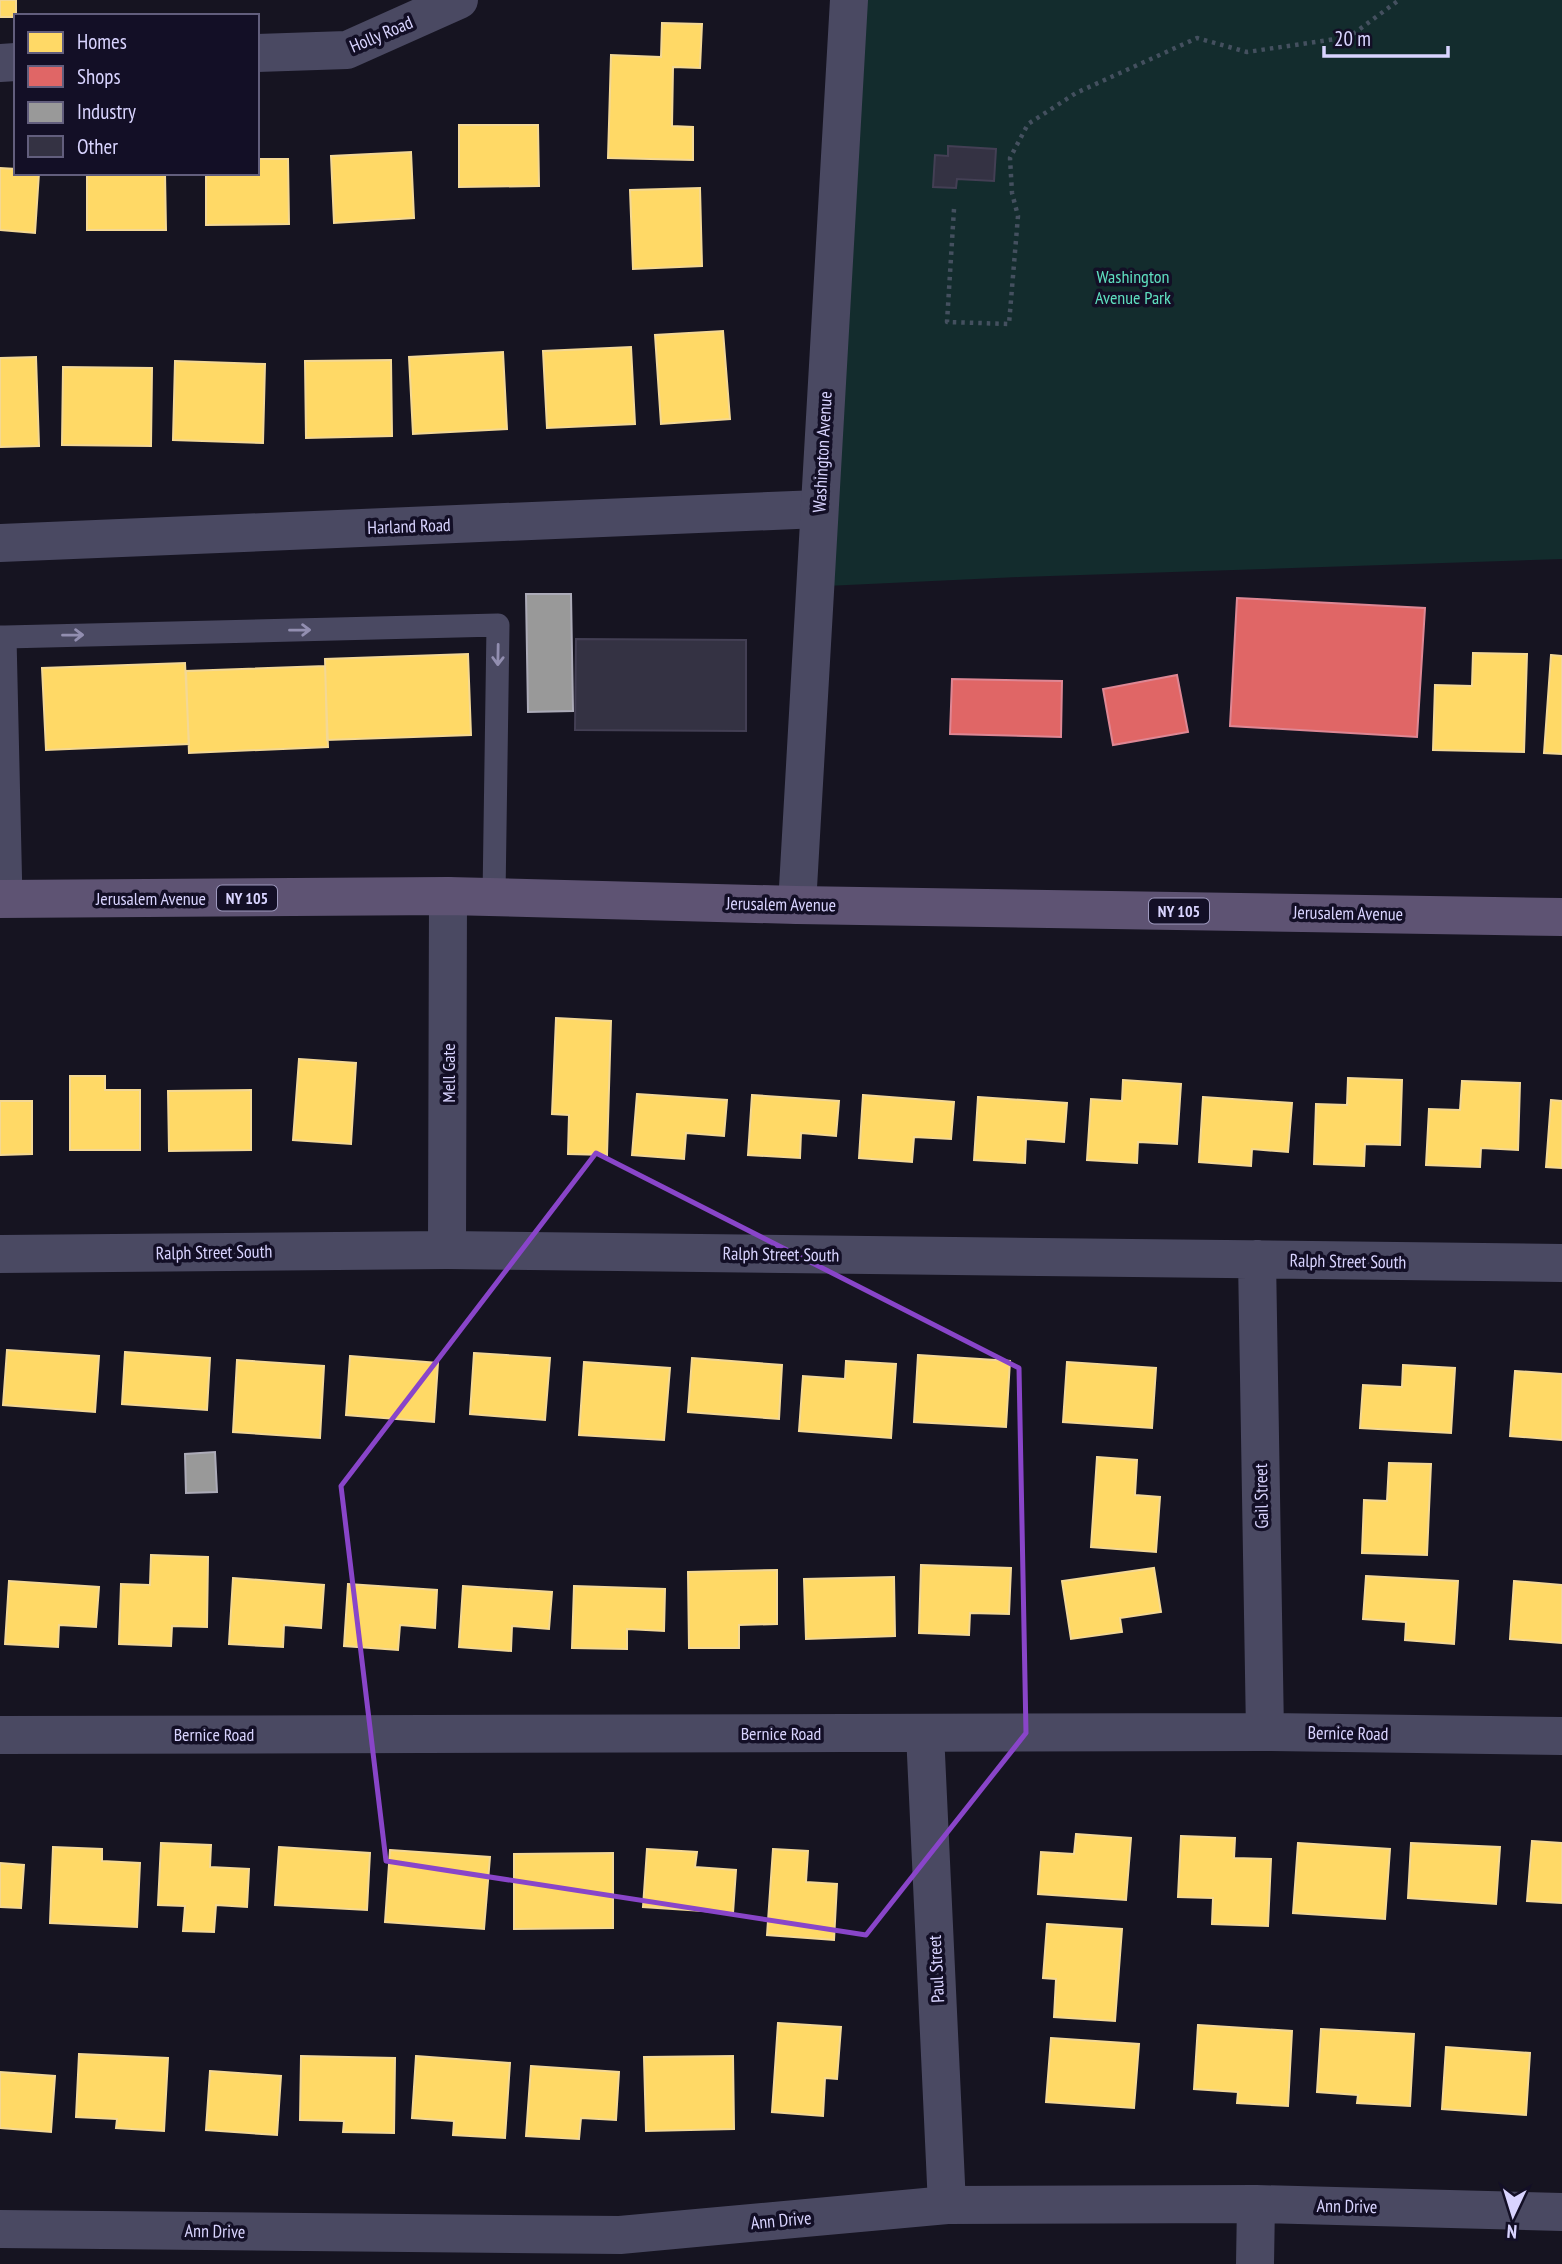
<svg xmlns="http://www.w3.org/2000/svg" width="1562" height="2264" font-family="'PT Sans Narrow',sans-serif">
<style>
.green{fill:#132c2d}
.homes{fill:#ffd966;stroke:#f4d894;stroke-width:2}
.shops{fill:#e06666;stroke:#de8794;stroke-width:2}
.industry{fill:#999;stroke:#acabb8;stroke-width:2}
.building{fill:#343243;stroke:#433f54;stroke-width:2}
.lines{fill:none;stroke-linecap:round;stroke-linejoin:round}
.path{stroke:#44505f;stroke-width:4.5;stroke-dasharray:3.5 5;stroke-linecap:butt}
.service{stroke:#4a4962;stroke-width:23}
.minor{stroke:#4a4962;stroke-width:38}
.tertiary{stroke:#4a4962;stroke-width:38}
.primary{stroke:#5e5373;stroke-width:38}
.oneway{stroke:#928eb0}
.marked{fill:none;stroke:#8945c9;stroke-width:5;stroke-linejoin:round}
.labels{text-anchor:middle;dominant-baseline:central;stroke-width:7;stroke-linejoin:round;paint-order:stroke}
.shield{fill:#130f26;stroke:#9e99be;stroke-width:2}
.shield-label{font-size:16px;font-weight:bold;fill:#d9d4ff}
.street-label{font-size:18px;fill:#d9d4ff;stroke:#130f26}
.park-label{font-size:18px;fill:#5fe0c0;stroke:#130f26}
</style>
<rect width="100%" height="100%" fill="#161421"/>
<path class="green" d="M863 0H1562V559L1020 577 826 586Z"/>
<path class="homes" d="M0 0H16V17H0Z
M662 23 702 24 700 68 673 67 672 126 693 127V160L608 158 611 55 661 57Z
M459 125H538L539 186 459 187Z
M411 152 414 218 334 223 331 156Z
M257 159H288L289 224 206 225V173H257Z
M0 168 16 169V173H39L35 233 0 230Z
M87 173H165L166 230H87Z
M700 188 702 266 633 269 630 190Z
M723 331 730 419 661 424 655 335Z
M631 347 635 424 547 428 543 351Z
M503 352 507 429 413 434 409 357Z
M36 357 39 446 0 447V358Z
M391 360 392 436 306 438 305 361Z
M175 361 265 364 263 443 173 440Z
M63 367 152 368 151 446 62 445Z
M1473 653 1527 654 1524 752 1433 750 1435 685 1472 686Z
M468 654 471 735 327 740 325 659Z
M1551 655 1562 656V754L1544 753Z
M185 663 189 744 46 750 42 668Z
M325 666 328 747 189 753 186 671Z
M556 1018 611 1021 607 1155 568 1154 569 1115 552 1114Z
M299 1059 356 1063 351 1144 293 1140Z
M70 1076H105V1090H140V1150H70Z
M1348 1078 1402 1080 1400 1145 1365 1144 1364 1166 1314 1164 1316 1104 1347 1105Z
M1123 1080 1181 1084 1177 1144 1138 1142 1137 1163 1087 1160 1091 1099 1122 1101Z
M1462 1081 1520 1083 1518 1150 1481 1148 1480 1167 1426 1165 1429 1109 1460 1110Z
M251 1090V1150L169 1151 168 1091Z
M637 1094 727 1100 724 1136 686 1133 684 1159 632 1155Z
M752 1095 839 1101 836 1136 801 1133 800 1158 748 1155Z
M863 1095 954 1102 951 1139 914 1137 912 1162 859 1158Z
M978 1097 1067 1103 1064 1142 1026 1139 1025 1163 974 1160Z
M1203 1097 1292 1103 1288 1152 1252 1149 1251 1166 1199 1162Z
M1551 1100 1562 1101V1168L1546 1167Z
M0 1101H32V1154L0 1155Z
M7 1350 99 1356 95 1412 3 1405Z
M125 1352 210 1358 207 1410 122 1404Z
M474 1353 550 1358 545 1420 470 1414Z
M918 1355 1010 1361 1006 1427 914 1422Z
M350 1356 438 1363 434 1422 346 1415Z
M692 1358 782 1365 779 1419 688 1412Z
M237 1360 324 1366 320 1438 233 1432Z
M846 1361 896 1364 891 1438 799 1431 803 1376 845 1379Z
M584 1362 670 1368 664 1440 579 1435Z
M1067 1362 1156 1368 1152 1428 1063 1422Z
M1403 1365 1455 1368 1451 1433 1360 1428 1363 1385 1402 1387Z
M1515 1371 1562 1374V1440L1510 1436Z
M1097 1457 1137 1460 1135 1495 1160 1497 1156 1552 1091 1547Z
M1389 1463 1431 1464 1427 1555 1362 1553 1364 1500 1387 1501Z
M151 1555 208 1557 207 1627 172 1626 171 1646 119 1644 121 1584 150 1585Z
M921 1565 1011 1568 1009 1614 970 1613 969 1635 919 1633Z
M1154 1568 1161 1612 1120 1618 1122 1632 1071 1639 1062 1581Z
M777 1570V1624L739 1625V1648H689L688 1572Z
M1366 1576 1458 1581 1454 1644 1405 1640 1406 1622 1363 1619Z
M894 1577 895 1636 806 1639 804 1579Z
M233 1578 324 1585 321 1628 284 1625 283 1647 229 1644Z
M9 1581 99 1587 96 1627 59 1625 58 1647 5 1644Z
M1514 1581 1562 1585V1643L1510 1639Z
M348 1584 437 1590 435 1628 400 1625 398 1650 344 1646Z
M463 1586 552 1592 549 1629 512 1626 511 1651 459 1647Z
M574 1586 665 1589 664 1631 627 1629V1649L572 1648Z
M1076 1834 1131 1838 1126 1900 1038 1894 1041 1852 1074 1854Z
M1181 1836 1235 1838 1234 1858 1271 1859 1268 1926 1212 1924 1213 1898 1178 1897Z
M1532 1841 1562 1843V1903L1527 1901Z
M161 1843 211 1845 210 1867 249 1869 247 1907 216 1905 214 1932 183 1931 185 1906 158 1905Z
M1298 1843 1390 1849 1385 1919 1293 1913Z
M1411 1843 1500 1847 1496 1904 1408 1898Z
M53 1847 102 1849V1861L140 1863 137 1927 50 1923Z
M279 1847 370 1853 367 1910 275 1905Z
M647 1849 697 1852 695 1867 736 1870 733 1913 643 1907Z
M773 1849 808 1851 806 1882 837 1884 834 1940 767 1935Z
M390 1850 490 1857 484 1929 385 1922Z
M613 1853V1928L514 1929V1854Z
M0 1863 24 1865 21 1908 0 1907Z
M1047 1924 1122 1929 1115 2021 1054 2017 1056 1979 1043 1978Z
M778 2023 841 2027 837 2079 825 2078 823 2116 772 2112Z
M1198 2025 1292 2031 1288 2106 1237 2103 1238 2092 1194 2089Z
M1321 2029 1414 2034 1410 2106 1357 2103 1358 2095 1317 2092Z
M1051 2038 1139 2044 1134 2108 1046 2102Z
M1446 2047 1530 2053 1526 2115 1442 2109Z
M79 2054 168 2058 164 2131 116 2128 117 2119 76 2117Z
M301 2056 395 2058 394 2133 343 2132 344 2121 300 2120Z
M416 2056 510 2063 505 2138 453 2135 454 2121 412 2118Z
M733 2056 734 2129 646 2131 644 2057Z
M531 2066 619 2072 616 2120 581 2118 579 2139 526 2136Z
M210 2071 281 2076 277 2135 206 2130Z
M0 2072 55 2076 51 2132 0 2128Z"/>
<path class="shops" d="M1237 598 1425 608 1417 737 1230 726Z
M1177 675 1188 732 1113 745 1103 689Z
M952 679 1062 681 1061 737 950 734Z"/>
<path class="industry" d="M526 594H571L573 711 528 712Z
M215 1452 217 1492 186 1493 185 1454Z"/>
<path class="building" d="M948 146 996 149 994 181 957 179 956 188 933 187 935 155 948 156Z
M576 639 746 640V731L575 730Z"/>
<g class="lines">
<path class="path" d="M954 209 947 322 1009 324 1018 216 1012 193 1010 158 1028 124 1076 93 1197 38 1247 52 1349 37 1399 0"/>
<path class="service" d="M0 637H5L11 899
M5 637 498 625 494 897"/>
<path class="minor" d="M257 53 347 50 459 0
M0 63 16 62
M0 543 819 509
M447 1250 448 896
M0 1254 447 1250 1562 1263
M1257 1259 1265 1732
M925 1733 947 2205
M0 1735 1265 1732 1562 1736
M0 2229 620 2235 947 2205 1256 2204 1562 2212
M1255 2264 1256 2204"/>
<path class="tertiary" d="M797 905 849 0"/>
<path class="primary" d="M0 899 448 896 797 905 1562 917"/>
</g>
<defs><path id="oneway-shaft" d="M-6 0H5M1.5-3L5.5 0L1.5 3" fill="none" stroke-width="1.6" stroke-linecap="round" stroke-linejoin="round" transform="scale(1.75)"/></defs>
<g class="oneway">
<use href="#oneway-shaft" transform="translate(300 630) rotate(-1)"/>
<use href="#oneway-shaft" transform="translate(73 635) rotate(-1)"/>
<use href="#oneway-shaft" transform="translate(498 655) rotate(91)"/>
</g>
<path class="marked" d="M596 1153 1019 1368 1026 1733 866 1935 386 1861 341 1486Z"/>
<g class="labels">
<g class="shield">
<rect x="217" y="885.5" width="60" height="25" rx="5"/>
<rect x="1149" y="898.5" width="60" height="25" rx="5"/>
</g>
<g class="shield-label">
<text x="247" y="898">NY 105</text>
<text x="1179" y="911">NY 105</text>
</g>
<g class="street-label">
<text transform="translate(381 34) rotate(-23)">Holly Road</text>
<text transform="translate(822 452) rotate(-87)">Washington Avenue</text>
<text transform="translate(409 526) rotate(-2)">Harland Road</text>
<text x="151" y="898">Jerusalem Avenue</text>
<text transform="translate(781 904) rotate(1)">Jerusalem Avenue</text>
<text transform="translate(1348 913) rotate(1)">Jerusalem Avenue</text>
<text transform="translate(448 1073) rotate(-90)">Mell Gate</text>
<text transform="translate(214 1252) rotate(-1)">Ralph Street South</text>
<text transform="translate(781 1254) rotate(1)">Ralph Street South</text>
<text transform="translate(1348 1261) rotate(1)">Ralph Street South</text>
<text transform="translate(1261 1496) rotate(-91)">Gail Street</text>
<text x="781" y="1733">Bernice Road</text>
<text transform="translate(1348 1733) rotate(1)">Bernice Road</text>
<text x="214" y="1734">Bernice Road</text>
<text transform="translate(936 1969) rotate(-93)">Paul Street</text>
<text transform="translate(1347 2206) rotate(1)">Ann Drive</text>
<text transform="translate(781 2220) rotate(-5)">Ann Drive</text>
<text transform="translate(215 2231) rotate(1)">Ann Drive</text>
</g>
<g class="park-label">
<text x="1133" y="276">Washington<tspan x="1133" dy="21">Avenue Park</tspan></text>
</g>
</g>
<rect x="14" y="14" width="245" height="161" fill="#130f26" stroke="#625e7d" stroke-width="2"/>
<rect x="28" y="32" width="35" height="21" fill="#ffd966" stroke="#625e7d" stroke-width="2"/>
<text x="77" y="49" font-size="21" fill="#d9d4ff">Homes</text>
<rect x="28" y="66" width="35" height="21" fill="#e06666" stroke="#625e7d" stroke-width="2"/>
<text x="77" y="84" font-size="21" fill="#d9d4ff">Shops</text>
<rect x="28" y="102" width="35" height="21" fill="#999999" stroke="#625e7d" stroke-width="2"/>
<text x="77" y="119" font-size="21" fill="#d9d4ff">Industry</text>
<rect x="28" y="136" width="35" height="21" fill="#343243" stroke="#625e7d" stroke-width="2"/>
<text x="77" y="154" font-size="21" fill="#d9d4ff">Other</text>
<g transform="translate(1513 2215) rotate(184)" stroke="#130f26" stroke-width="5" paint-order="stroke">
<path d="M0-5L12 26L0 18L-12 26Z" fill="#d9d4ff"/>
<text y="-10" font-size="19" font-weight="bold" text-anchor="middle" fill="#d9d4ff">N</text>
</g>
<path d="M1324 46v10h124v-10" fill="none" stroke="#d9d4ff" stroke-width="3.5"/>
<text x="1334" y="46" font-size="21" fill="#d9d4ff" stroke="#130f26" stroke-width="5" paint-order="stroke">20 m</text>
</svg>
